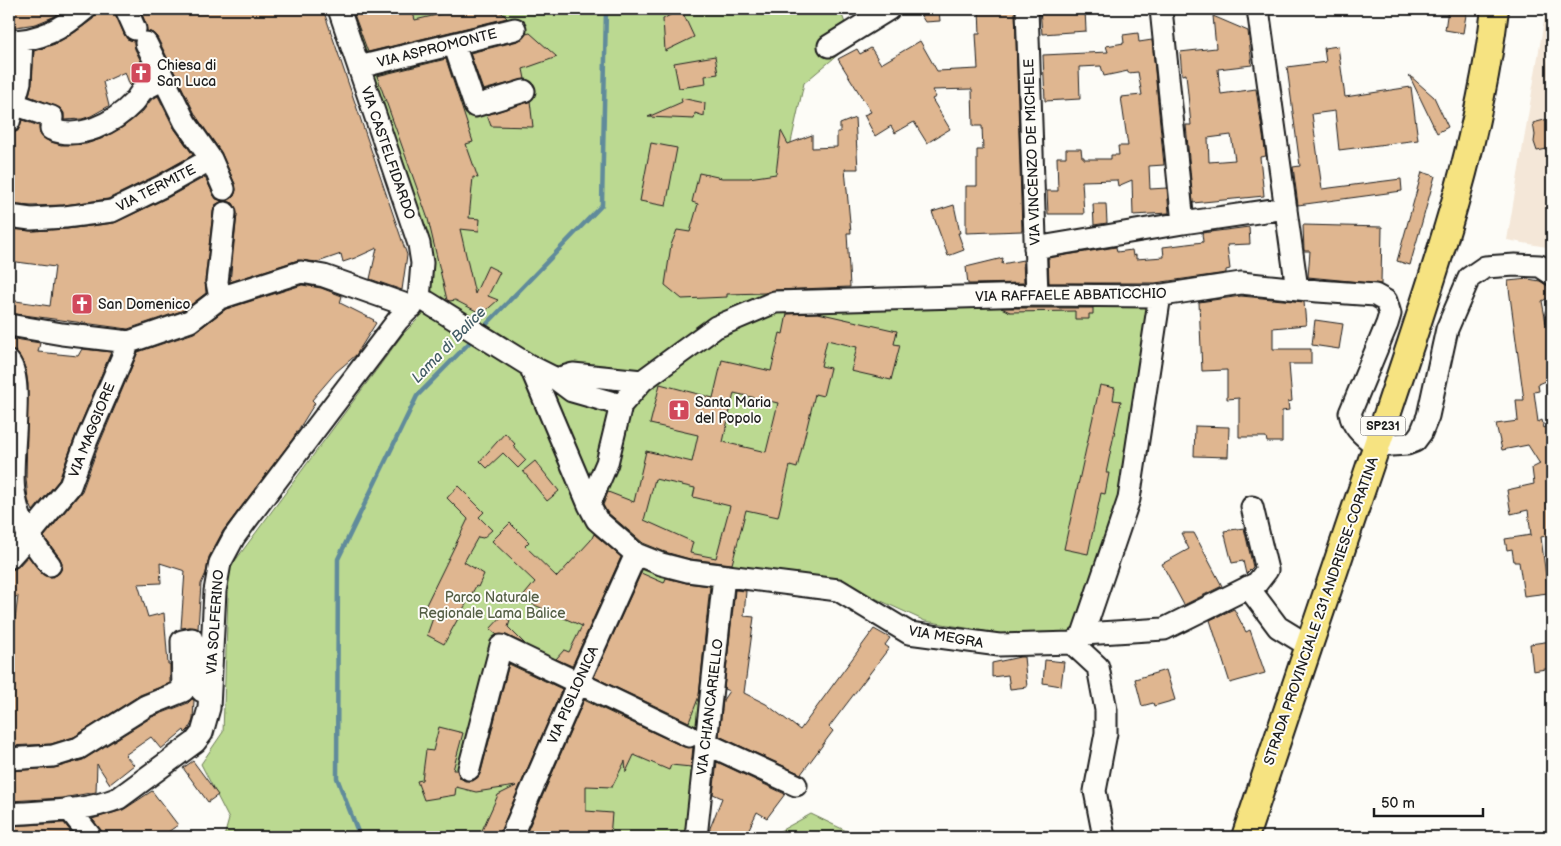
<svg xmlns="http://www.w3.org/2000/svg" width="1561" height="846" font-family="'Balsamiq Sans',sans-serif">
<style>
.built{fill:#f4e7d8}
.green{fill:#bbd991;stroke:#6c7a56}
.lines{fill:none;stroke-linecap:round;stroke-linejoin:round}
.stream{stroke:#608b9b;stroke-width:4.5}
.building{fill:#dfb690;stroke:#1c1c1c;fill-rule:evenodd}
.minor-casing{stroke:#1c1c1c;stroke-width:25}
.major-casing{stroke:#1c1c1c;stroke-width:30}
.minor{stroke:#fdfcf7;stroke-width:21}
.major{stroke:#f6e381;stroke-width:26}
.labels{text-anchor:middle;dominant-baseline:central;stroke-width:4;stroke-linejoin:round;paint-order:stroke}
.shield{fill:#fdfcf7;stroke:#605f5e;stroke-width:1}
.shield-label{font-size:12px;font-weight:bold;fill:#1c1c1c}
.street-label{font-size:14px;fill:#1c1c1c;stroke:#fdfcf7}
.poi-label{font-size:14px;fill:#1c1c1c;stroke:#fdfcf7;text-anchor:start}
.park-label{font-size:14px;fill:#545e45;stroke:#fdfcf7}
.water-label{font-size:15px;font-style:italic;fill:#445d66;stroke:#fdfcf7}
</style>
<rect width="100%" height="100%" fill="#fdfcf7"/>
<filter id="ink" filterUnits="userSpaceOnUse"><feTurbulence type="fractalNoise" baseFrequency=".02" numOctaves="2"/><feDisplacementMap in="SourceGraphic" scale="10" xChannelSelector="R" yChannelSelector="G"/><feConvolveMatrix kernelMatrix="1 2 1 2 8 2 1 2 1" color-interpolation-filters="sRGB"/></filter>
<g filter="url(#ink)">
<path class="built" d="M1546 9H1552V248L1507 240Z"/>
<path class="green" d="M343 9H840L852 43 804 83 784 174 781 309H912L914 305 1154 304 1123 497 1075 632 1001 634 925 621 866 594 729 580 701 837H224L229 819 201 764 223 732 229 569 403 334 434 303Z
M811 814 859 837H769Z"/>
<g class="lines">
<path class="stream" d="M482 329 602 205 606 9
M360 837 337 778 338 559 417 396 473 339"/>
</g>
<path class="building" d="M9 9H65L53 17 36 24 9 28Z
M97 9H114L124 34 127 39 134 41 135 49 147 74 136 79 130 86 125 72 103 82 109 106 91 116 82 119 64 120V113L60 108 29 96 32 83 34 51 55 44 74 33 93 19 96 14Z
M140 9H323L407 255 402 290 370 279 377 248 355 258 343 262 341 254 318 262 298 260 230 282 237 214 236 208 233 203 227 201 234 196 236 190 235 184 221 152 196 116 157 37 153 33 147 31 146 24Z
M352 9H371L372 14 391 9H412L415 20 458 10 459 12 481 9 502 13 507 18 368 52Z
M681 9 694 37 665 51 663 19Z
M917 9 939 10 940 21 925 22Z
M979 9H1015L1022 231 966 233V186H977V150H983L982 126H973L972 89 932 90 936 97 932 99 950 129 927 143 914 122 895 133 891 126 875 136 864 115 871 112 838 59 857 49 860 54 871 48 881 64 920 41 937 71 978 69 976 34H980Z
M1040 9H1085L1086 31 1042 34Z
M1448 9H1467L1463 33 1445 30Z
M1213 16 1248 31 1252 65 1218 69 1219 80 1221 94 1256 89 1266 156 1260 157 1264 196 1193 203 1186 125H1191L1186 74 1182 75 1180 52 1216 48ZM1231 135 1235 160 1209 162 1208 138Z
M530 33 557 57 523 69 525 79 483 90 470 53 518 41 523 38 526 34Z
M1138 33 1139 42 1152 40 1164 165 1149 166 1150 189 1167 188 1169 213 1133 215 1132 180 1118 186 1117 180 1082 181 1084 214H1048L1047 191H1058L1057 157H1066V149H1081L1082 157H1084V159H1111V155H1119L1118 146H1128L1121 97 1142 95 1138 72 1128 73V71L1104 76 1101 66 1079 67 1080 99 1045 101 1043 55 1108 52 1106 46 1124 43 1123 35Z
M1338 46 1345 97 1411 87 1418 140 1339 150 1335 111 1312 114 1322 189 1401 179 1402 191 1298 205 1293 167 1300 166 1287 67 1326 62 1324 48Z
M715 56 718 74 705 76 706 84 679 88 674 63Z
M446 59 473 142 466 144 478 178 473 177 469 218 480 219 479 231 460 229 475 294 488 266 500 272 488 296 498 300 482 314 455 300 450 301 447 300 428 219 377 76Z
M1409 75 1434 97 1448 127 1437 133Z
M158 96 174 128 193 155 157 175 108 199 64 205 31 206 9 204V137L10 134 18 131 22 120 39 126 40 134 48 141 61 145 86 144 101 139 123 127 143 111 151 100Z
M681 98 705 103 704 116 695 113 694 119 648 117 682 102Z
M530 101 533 127 491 126 487 115Z
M855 118 858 169H845L851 233H847L850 287 775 290 765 293 727 294V297L682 299 665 285 671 245 677 230 690 232 698 204 692 202 699 173 722 178H749L776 174 781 131 788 144 812 135V148L837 147V132H840V124Z
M1552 118V148L1537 151 1534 142 1535 135 1533 123Z
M651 143 677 148 666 206 640 201Z
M1422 172 1435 176 1410 265 1397 261Z
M205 177 213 194 216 199 222 201 215 205 213 212 205 281 206 293 184 310 128 329 9 313V300L50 306 55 267 9 261V229L32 231 67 229 114 223 169 197Z
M1093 204H1106L1107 223 1094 225Z
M954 205 960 233H958L964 250 948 256 932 212Z
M1303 225 1382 227 1381 284 1308 277 1310 251H1304Z
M1249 227 1250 244 1227 245 1230 269 1226 270V273L1155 283H1049L1048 258 1116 247 1117 252 1132 250 1133 256 1136 255V259L1164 257 1163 247 1203 242 1202 233Z
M1003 258 1002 264 1023 260 1024 283 968 284 966 267Z
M1528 279 1540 281 1552 289V296L1542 301 1546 323 1552 321V378L1538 384 1539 391 1534 392 1538 422 1542 420 1544 428 1552 424V535L1541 537 1548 593 1524 596 1519 562H1514L1512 549 1507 550 1505 539 1531 535 1528 510 1511 514 1507 490 1534 484 1532 468 1540 464 1528 445 1502 450 1496 424 1518 421 1516 400H1524L1508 281Z
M302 285 321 288 342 296 340 303 374 320 373 321 376 323 356 355 336 372 312 400 315 403 292 440 223 531 209 557 206 573 201 584 198 629 190 627 181 628 185 571 160 563 161 583 138 584 148 617 164 613 168 664H170V683L140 695 74 737 51 744 9 746V630L14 628 18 596 9 600V570L18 567 28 556 45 576 52 577 57 575 61 570 62 564 60 558 44 537 82 491 98 447 138 352 194 333 226 309Z
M1241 296 1304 302 1306 325 1273 328V349H1311V364H1289L1292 401 1288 402 1289 410 1282 411V442H1267L1266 437H1239V398L1227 399V370L1202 371 1199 302Z
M1001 308H1093V314H1089V319H1075V311L1010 312Z
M818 313 897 331 894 344 900 345 891 380 851 371 857 347 827 340 821 366 830 368 823 396 815 394 797 468 790 466 778 517 746 510 732 564 690 559 665 552 643 543 607 512 603 505 608 492 634 502 646 451 692 462 698 435 650 424 660 384 713 398 722 360 771 371 780 333 783 334 787 314ZM734 393 778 403 766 452 723 442ZM655 479 695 488 693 497 730 506 716 558 690 553 693 542 644 520Z
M1315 320 1343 324 1339 349 1312 345Z
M9 338 40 343 38 352 78 356 82 349 111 352 75 437 59 480 33 511 28 500 26 478 28 384 26 370 20 357 16 352 9 350Z
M1100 385 1115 388 1113 400 1121 401 1106 473H1109L1105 494 1101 493 1088 554 1064 549Z
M1195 426 1229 427 1228 457 1194 456Z
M505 433 515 444 513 446 526 460 518 468 503 453 487 468 480 461Z
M535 461 559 491 547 501 523 471Z
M458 486 484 512 479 517 492 530 483 538 478 537 464 562 484 574 478 587 476 586 444 644 427 635 433 618 422 613 468 519 447 498Z
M510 523 529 542 525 546 557 577 591 540 594 534 621 557 572 666 556 659 564 650 569 652 582 626 521 599 535 582 492 541Z
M1244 528 1253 567 1246 574 1243 561 1232 563 1224 531Z
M1181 533H1194L1222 586 1184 605 1162 564 1189 549Z
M641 573 664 583 666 578 686 583 710 586 699 696 689 722 594 677Z
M735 590 746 591 744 616 754 617 744 693 766 704 800 730 874 629 890 638 885 645 889 648 829 727 833 731 801 774 719 736 723 700 729 691 724 689Z
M1234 609 1246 632 1250 630 1265 673 1230 683 1210 620Z
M503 615 510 621 508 627 525 644 506 635H497L490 629Z
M1552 641V668L1533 671 1530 644Z
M1020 657H1024L1027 687 1010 689 1008 675 992 677V663Z
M1045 660 1064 662 1061 686 1043 683Z
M509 664 562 689 500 832 499 837H479L498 795 516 786 476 792 456 787 455 795 424 800 417 781 422 780 426 750 433 751 439 727 463 733 453 770H457L460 778 465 781H473L478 777 481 772Z
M1166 670 1175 700 1154 706 1153 703 1142 706 1135 679Z
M192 699 194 700 193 720 189 729 185 733 184 730 161 749 151 737 125 755 134 765 110 784 97 764 96 792 63 798 9 801V771L54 768 83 760 152 717 188 703Z
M584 700 684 747H693L691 767 671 765 669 770 634 755 626 772 625 761 612 787 586 786V811L612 813 610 837 526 834Z
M193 761 218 795 208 802 183 768Z
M717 762 785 794 767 818 757 812 745 837H709L710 828 722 798 713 794Z
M152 791 178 825 168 832 173 837H103L101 830 92 819 123 810Z
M64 823 75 837H9V826Z"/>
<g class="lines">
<g class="minor-casing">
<path id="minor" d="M126 9 135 29
M339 9 419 244 422 263 419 299
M1027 9 1037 295
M1258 9 1297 289
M9 41C39 41 62 29 85 9
M146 43 185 122 211 159 224 189
M454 44 475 106 524 91
M829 46 889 9
M359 67 515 29
M14 104 52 117 51 129C79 141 114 123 134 102 138 98 139 93 143 90 149 86 157 83 164 79
M9 122 20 82 22 41
M9 216 31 219 65 217 112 211 163 186 211 159
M1183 223 1286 208
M1035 248 1183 223 1161 9
M220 298 217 282 225 213
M419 299 427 302 530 366 556 379 572 391 621 405
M9 325 62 334 129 342 190 321 220 298 301 272 324 276 412 307
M9 362C25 381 9 462 14 491 19 524 30 540 50 565
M530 366 589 505 597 520 636 554 661 564 688 571 838 590 909 633 999 645 1072 643 1098 667 1106 710V733L1095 791 1104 837
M556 379 573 374 642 381 621 405 607 463 589 505
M642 381 716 327 775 302 1037 295 1156 296 1241 283 1318 291 1375 295 1386 301 1390 314 1387 324 1350 413C1353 429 1365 436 1376 446L1407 444 1415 441 1421 433 1428 416 1447 329 1469 278 1485 267 1515 265 1540 266 1552 274
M9 558 28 537 70 486 86 442 129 342
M1248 587 1278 627 1309 646
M1083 634 1129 499 1160 295
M1074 642 1083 634 1164 629 1257 583 1267 570 1252 507
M705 743 796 785
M9 759 53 756 79 748 146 706 183 691 182 641 192 639 202 691
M469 769 501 646 689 736
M69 809 91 837
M9 814C45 811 85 812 119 798L195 742 202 733 209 708 215 591 220 563 234 537 248 518 398 320 419 299
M511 837 578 683 636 554
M696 837 724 576"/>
</g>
<g class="major-casing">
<path id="major" d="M1245 837C1292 695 1340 554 1388 412 1432 280 1479 147 1495 9"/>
</g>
<use href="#minor" class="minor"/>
<use href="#major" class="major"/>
</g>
</g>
<defs>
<g id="church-square" transform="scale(1.125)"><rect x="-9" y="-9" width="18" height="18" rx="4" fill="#d1495b" stroke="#fdfcf7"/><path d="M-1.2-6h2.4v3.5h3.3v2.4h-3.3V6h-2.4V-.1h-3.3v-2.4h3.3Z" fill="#fff"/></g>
</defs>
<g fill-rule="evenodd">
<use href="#church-square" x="141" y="73"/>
<use href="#church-square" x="82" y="304"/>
<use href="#church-square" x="679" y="410"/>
</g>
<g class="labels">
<rect class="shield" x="1360.5" y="416.5" width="45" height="19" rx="4"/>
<g class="shield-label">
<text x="1383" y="426">SP231</text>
</g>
<g class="street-label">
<text transform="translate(437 48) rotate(-14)">VIA ASPROMONTE</text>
<text transform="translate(1032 152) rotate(-92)">VIA VINCENZO DE MICHELE</text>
<text transform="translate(388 153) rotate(71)">VIA CASTELFIDARDO</text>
<text transform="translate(156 188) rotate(-27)">VIA TERMITE</text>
<text transform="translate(1071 295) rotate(-1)">VIA RAFFAELE ABBATICCHIO</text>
<text transform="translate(92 430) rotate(-68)">VIA MAGGIORE</text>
<text transform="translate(1321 611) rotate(-71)">STRADA PROVINCIALE 231 ANDRIESE-CORATINA</text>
<text transform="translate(215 622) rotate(-86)">VIA SOLFERINO</text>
<text transform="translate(946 637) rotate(10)">VIA MEGRA</text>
<text transform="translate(573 695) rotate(-66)">VIA PIGLIONICA</text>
<text transform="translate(710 707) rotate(-83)">VIA CHIANCARIELLO</text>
</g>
<g class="poi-label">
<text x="157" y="65">Chiesa di<tspan x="157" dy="16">San Luca</tspan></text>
<text x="98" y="304">San Domenico</text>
<text x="695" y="402">Santa Maria<tspan x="695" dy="16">del Popolo</tspan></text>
</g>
<g class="park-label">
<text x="492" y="597">Parco Naturale<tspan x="492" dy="16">Regionale Lama Balice</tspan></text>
</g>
<g class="water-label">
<text transform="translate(449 345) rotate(-46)">Lama di Balice</text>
</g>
</g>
<rect width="1561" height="846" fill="none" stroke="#fdfcf7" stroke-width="30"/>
<rect x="15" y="15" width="1531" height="816" fill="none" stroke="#1c1c1c" stroke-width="2" filter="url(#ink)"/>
<path d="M1374 808v8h109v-8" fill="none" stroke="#1c1c1c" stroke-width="2.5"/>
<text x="1381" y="808" font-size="15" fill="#1c1c1c" stroke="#fdfcf7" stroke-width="4" paint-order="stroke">50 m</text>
</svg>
